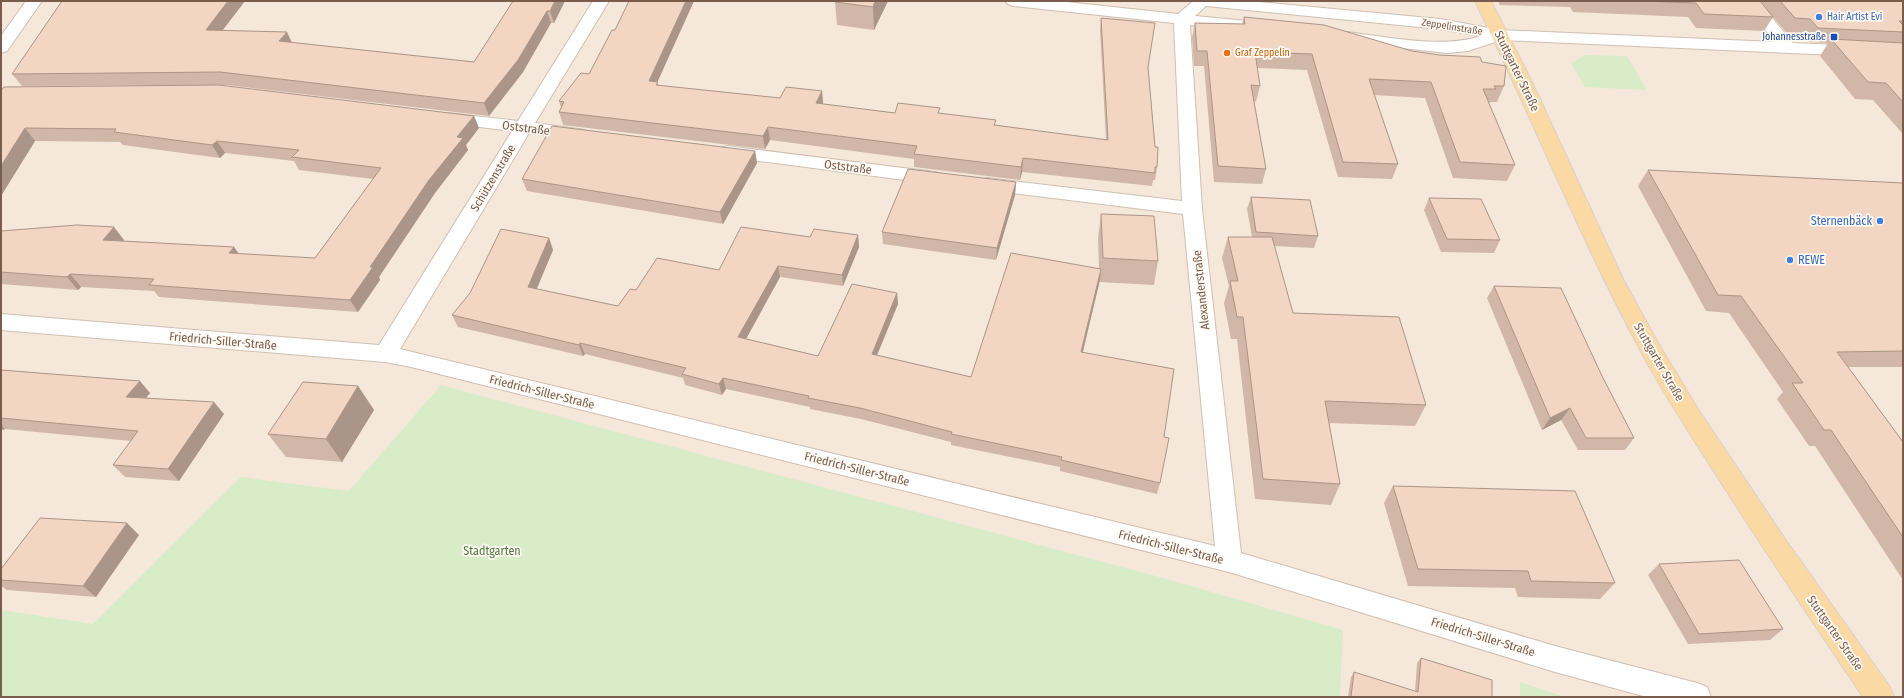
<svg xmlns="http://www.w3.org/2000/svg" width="1904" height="698" font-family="'Fira Sans Condensed',sans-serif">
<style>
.residential{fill:#f5e8da}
.green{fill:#d8ecc9}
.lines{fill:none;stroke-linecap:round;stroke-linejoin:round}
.minor-casing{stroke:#d1beb0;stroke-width:2}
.major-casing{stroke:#dad1cd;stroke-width:2}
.minor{fill:#fff;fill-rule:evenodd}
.major{fill:#fbd9a5;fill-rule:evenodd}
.wall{fill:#d1b7a8}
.shaded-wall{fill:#aa9588}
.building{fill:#f3d5c3;stroke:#aa9588}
.shop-dot{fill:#3f7fe0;stroke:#fffaf3;stroke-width:1.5}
.transit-dot{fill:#1a4fb4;stroke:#fffaf3;stroke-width:1.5}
.food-dot{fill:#e8710a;stroke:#fffaf3;stroke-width:1.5}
.labels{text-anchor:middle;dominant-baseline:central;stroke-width:3.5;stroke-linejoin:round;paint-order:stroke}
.far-shop-label{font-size:10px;fill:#366cbe;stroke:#fffaf3;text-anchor:start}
.far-street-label{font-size:10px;fill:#7a5c4d;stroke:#fffaf3}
.far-transit-label{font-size:10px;fill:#164399;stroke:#fffaf3;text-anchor:end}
.far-food-label{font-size:10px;fill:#c56008;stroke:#fffaf3;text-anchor:start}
.street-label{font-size:12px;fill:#7a5c4d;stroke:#fffaf3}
.shop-label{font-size:12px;fill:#366cbe;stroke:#fffaf3;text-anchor:end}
.park-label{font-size:12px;fill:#537a41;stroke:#fffaf3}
</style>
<rect width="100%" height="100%" fill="#fdf6ec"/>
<path class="residential" d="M1 1H1903V697H1Z"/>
<path class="green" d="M1585 55 1627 56 1647 90 1585 87 1571 63Z
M441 385 1167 579 1343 630 1340 697H1V610L93 624 241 477 349 491Z
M1520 682 1565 697H1520Z"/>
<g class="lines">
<g class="minor-casing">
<path id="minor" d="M26 1H42L7 51 1 53V36Z
M593 1H609L535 123 578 129 584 130 587 134 584 138 578 139 529 133 400 349 1215 546 1183 214 987 190 980 188 978 184 980 180 987 178 1182 201 1174 23 1013 6 1008 4 1005 1H1057L1178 14 1192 2 1191 1H1248L1440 19 1500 30 1775 42 1742 1H1758L1793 43 1903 48V58L1501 40 1468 51 1447 53 1347 42 1341 40 1339 37 1341 34 1347 32C1388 37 1442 49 1481 36L1440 29 1206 6 1195 16 1257 22 1263 24 1265 27 1263 30 1257 32 1190 25 1202 209 1241 553 1555 646 1697 683 1707 687 1711 697H1647L1555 672 1229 572 411 367 385 362 1 330V314L379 345 512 131 447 123 441 122 438 118 441 114 447 113 518 121Z
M727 146 935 172 942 174 944 178 942 182 935 184 721 156 718 152 721 148Z"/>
</g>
<g class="major-casing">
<path id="major" d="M1475 1H1491L1532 82 1623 279 1658 343 1698 409 1783 536 1890 687 1894 697H1863C1813 623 1763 549 1715 473 1688 431 1661 390 1638 346 1578 234 1531 115 1475 1Z"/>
</g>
<use href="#minor" class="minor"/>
<use href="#major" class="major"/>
</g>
<path class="wall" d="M245 1 222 30 292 43 474 62 513 1H565L554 23H551L523 72 489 116 227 85 22 86 12 74Z
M694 1 657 82 659 86 780 98 822 91 823 104 895 113H940L996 125 1106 140 1100 30 1101 18 1148 67 1157 167 1155 180H1153L1152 186 1022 172 1020 180 914 167V159L770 140 765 149 563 125 559 112 561 108 559 101 589 74 615 30Z
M888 1 874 30 837 25 835 2Z
M1499 1H1903V42L1902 43H1903V134L1873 100 1855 99 1820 56 1828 43 1808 42 1800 33 1786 32 1773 17 1764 31 1696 28 1688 17 1573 12 1570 7 1499 5Z
M1244 17 1412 51 1482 62 1504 86 1497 102H1490L1489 104 1515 165 1507 181 1453 178 1425 98 1374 95 1398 164 1392 179 1338 177 1307 70 1257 68 1260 86 1256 102 1254 101 1266 169 1262 184 1214 182 1204 66H1194L1192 38 1195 23 1242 24Z
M1 91 474 116 479 128 466 145 468 150 435 193 379 277 380 280 358 312 159 297 154 291 81 287 78 290 1 284V231L124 240V241L234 247 239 254 315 258 373 179 299 170 294 161 225 153 220 158 123 145 120 142 35 141 1 196Z
M755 151 757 163 723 224 527 191 522 179Z
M1648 170 1903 183V367H1848L1903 442V580L1815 446H1809L1777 399 1783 392 1729 313 1706 311 1638 186Z
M1016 182 1015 195 996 260 883 244 882 232Z
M1251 197 1318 236 1314 248 1274 246 1293 313 1426 405 1415 426 1329 423 1340 484 1331 505 1255 499 1237 339H1231L1224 303 1229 286 1222 258 1228 237H1252L1247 209Z
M1429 198 1500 240 1494 253 1441 252 1424 210Z
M1101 214 1158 261 1154 285 1100 282V279L1083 352 1164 437 1160 483 1157 494 1060 471V467L951 445V442L861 419 810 409V407L726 389 722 395 685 385 683 378 585 354 583 356 458 327 452 315 549 238 553 250 536 289 618 306 636 290 719 270 810 237 858 235 859 247 843 286 780 277 746 339 818 356 897 293 898 304 877 355 971 377 1099 268 1098 238Z
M1494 286 1602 376 1634 438 1625 450H1578L1561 420 1542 430 1487 298Z
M1 370 150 393 146 398 224 414 179 481 125 477 113 465 131 441 5 429 3 430H1Z
M358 386 374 410 342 462 286 457 268 434Z
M1393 486 1615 583 1600 599 1518 597 1515 588 1408 586 1384 503Z
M139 535 96 597 7 590 1 586V569Z
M1659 564 1783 629 1770 640 1688 644 1648 575Z
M1421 658 1492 697H1348L1351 677 1354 672 1415 691 1417 663Z"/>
<path class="shaded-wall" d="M228 1H245L213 43 206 30Z
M555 1H565L554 23 550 11Z
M686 1H694L652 94 649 81Z
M875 1H888L874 30 873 7Z
M547 11 551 23 523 72 489 116 484 103Z
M287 32 293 45 279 41Z
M822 91 823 104 816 103Z
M474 116 479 128 466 145 468 150 435 193 379 277 380 280 358 312 350 300 370 267 457 137Z
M768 127 770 140 765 149 763 136Z
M25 128 35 141 1 196V166Z
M217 141 225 153 220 158 212 145Z
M755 151 757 163 723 224 720 212Z
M1023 158 1022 172 1020 180 1021 167Z
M1016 182 1015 195 996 260 997 248Z
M114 227 124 240 113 252 103 240Z
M858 235 859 247 843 286 842 275Z
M549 238 553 250 533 298 528 287Z
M234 247 243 260 229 253Z
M778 266 780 277 741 348 738 337Z
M1101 269 1100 280 1080 363 1081 352Z
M70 274 81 287 78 290 67 277Z
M897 293 898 304 873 365 872 354Z
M580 343 585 354 583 356 579 345Z
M723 378 726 389 722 395 719 384Z
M140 381 150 393 137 409 126 397Z
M358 386 374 410 342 462 326 439Z
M214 402 224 414 179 481 168 469Z
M1570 408 1561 420 1542 430 1550 418Z
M1 425 5 429 3 430 1 428Z
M127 523 139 535 96 597 83 586Z"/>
<path class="building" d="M62 1H228L206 30 287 32 279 41 474 62 513 1H555L550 11H547L518 60 484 103 220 72 12 74Z
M629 1H686L649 81 658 82 656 85 780 98 786 87 822 91 816 103 895 113 898 103 940 108 938 113 996 120 994 125 1108 140 1101 18 1155 23 1148 67 1155 147H1158L1157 167H1155V173L1023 158 1021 167 914 154 917 146 768 127 763 136 559 112 564 102 559 101 581 73 589 74 612 30H615Z
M836 1H875L873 7 835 2Z
M1643 1H1760L1773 17 1704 14 1696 3Z
M1780 1H1903V21H1899L1903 25V32L1818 28 1810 19 1795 18Z
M1244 17 1324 25 1412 51 1439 55 1480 57 1482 62 1506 66 1504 86H1494L1496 89H1483L1515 165 1460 162 1431 82 1369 79 1398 164 1343 162 1312 54 1255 52 1260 86 1251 85 1266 169 1218 166 1207 51H1197L1195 23 1245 24Z
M1831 39 1903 43V102L1886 83 1868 82Z
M219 85 474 116 457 137 463 138 429 180 370 267H373L350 300 149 285 154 279 70 274 67 277 1 272V231L77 225 114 227 103 240 234 247 229 253 315 258 381 168 292 157 299 150 217 141 212 145 114 132 116 129 25 128 1 166V91L4 87Z
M552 126 755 151 720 212 522 179Z
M908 169 1016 182 997 248 882 232Z
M1648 170 1903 183V351L1837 352 1903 442V537L1831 430H1824L1792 383H1803L1741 296 1718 295Z
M1251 197 1310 200 1318 236 1256 232Z
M1429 198 1481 199 1500 240 1447 239Z
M1101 214 1154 216 1158 261 1103 258Z
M741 227 810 237 814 229 858 235 842 275 778 266 738 337 818 356 852 284 897 293 872 354 971 377 1011 253 1101 269 1081 352 1174 369 1164 437 1169 438 1160 483 1061 460 1062 457 951 434 952 432 860 408 808 398 809 396 723 378 719 384 682 374 686 368 580 343 579 345 452 315 470 293 501 229 549 238 528 287 618 306 630 289 636 290 657 258 719 270Z
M1228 237H1272L1293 313 1399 317 1426 405 1325 401 1340 484 1263 479 1243 317H1237L1230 281H1238Z
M1494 286 1561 288 1602 376 1634 438H1586L1570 408 1550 418Z
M1 370 140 381 126 397 214 402 168 469 113 465 138 431 1 418Z
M303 382 358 386 326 439 268 434Z
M1393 486 1466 488 1575 491 1615 583 1531 581 1528 571 1418 569Z
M40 518 127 523 83 586 1 580V569Z
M1739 560 1783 629 1699 634 1659 564Z
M1421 658 1492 680V697H1351L1354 672 1418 692Z"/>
<g class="shop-dot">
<circle cx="1819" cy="17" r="4"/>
<circle cx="1880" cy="221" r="4"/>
<circle cx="1790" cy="260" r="4"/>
</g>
<rect class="transit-dot" x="1830" y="33" width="8" height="8" rx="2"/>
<circle class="food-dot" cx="1227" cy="53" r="4"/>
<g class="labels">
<g class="far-shop-label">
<text x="1827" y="17">Hair Artist Evi</text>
</g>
<g class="far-street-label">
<text transform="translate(1452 27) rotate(9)">Zeppelinstraße</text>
</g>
<g class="far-transit-label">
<text x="1826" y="37">Johannesstraße</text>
</g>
<g class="far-food-label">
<text x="1235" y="53">Graf Zeppelin</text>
</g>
<g class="street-label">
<text transform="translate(1517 71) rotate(64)">Stuttgarter Straße</text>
<text transform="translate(526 128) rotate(7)">Oststraße</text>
<text transform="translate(848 167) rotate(7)">Oststraße</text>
<text transform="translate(493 178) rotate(-59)">Schützenstraße</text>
<text transform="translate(1201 290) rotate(-96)">Alexanderstraße</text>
<text transform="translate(223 341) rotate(5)">Friedrich-Siller-Straße</text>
<text transform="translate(1659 362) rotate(60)">Stuttgarter Straße</text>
<text transform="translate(542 392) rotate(14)">Friedrich-Siller-Straße</text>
<text transform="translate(857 469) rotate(14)">Friedrich-Siller-Straße</text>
<text transform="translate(1171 547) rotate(14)">Friedrich-Siller-Straße</text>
<text transform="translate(1835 633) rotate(55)">Stuttgarter Straße</text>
<text transform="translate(1483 637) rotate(17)">Friedrich-Siller-Straße</text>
</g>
<g class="shop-label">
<text x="1872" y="221">Sternenbäck</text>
<text x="1798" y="260" text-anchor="start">REWE</text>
</g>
<g class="park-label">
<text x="492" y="551">Stadtgarten</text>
</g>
</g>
<rect width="1904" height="698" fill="none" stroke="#7a5c4d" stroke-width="4"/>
</svg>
